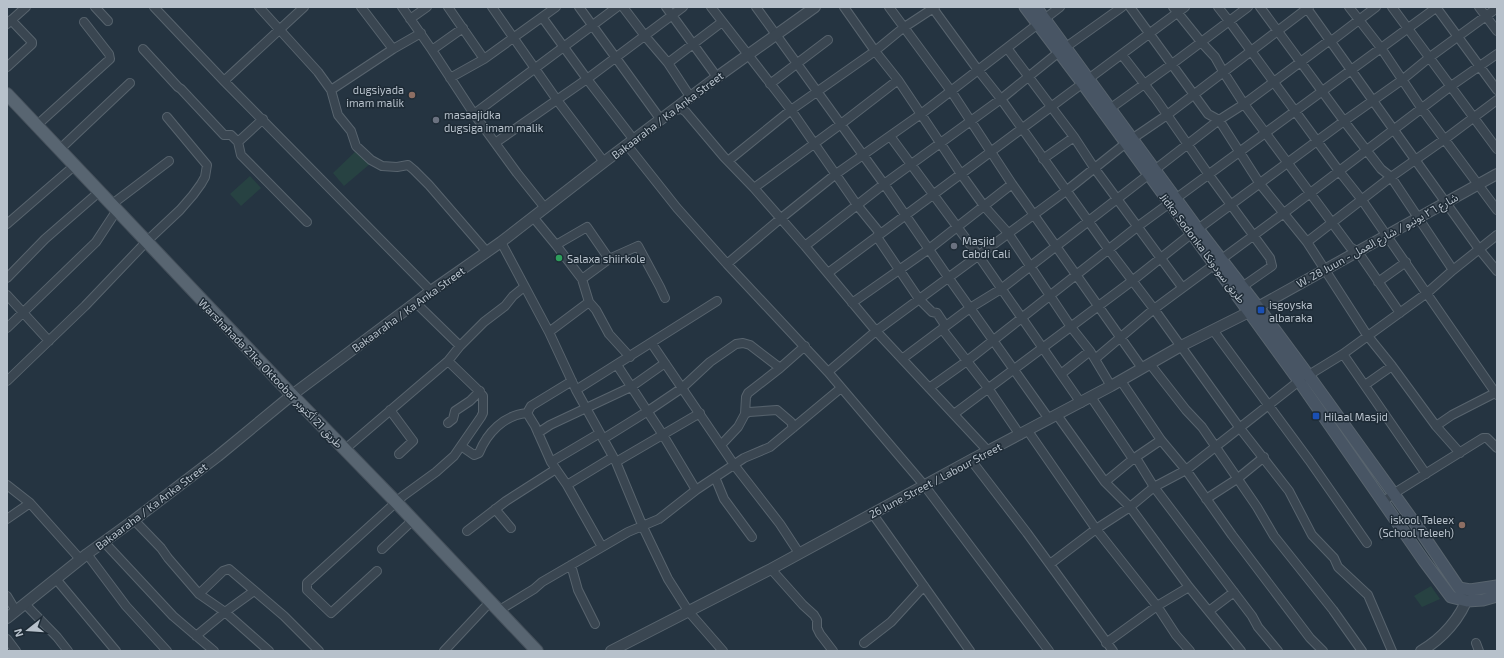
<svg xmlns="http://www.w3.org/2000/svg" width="1504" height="658" font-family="'Exo 2','Noto Sans Arabic',sans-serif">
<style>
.green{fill:#274242}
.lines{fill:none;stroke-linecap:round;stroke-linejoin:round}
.minor-casing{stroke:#58646e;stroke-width:10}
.tertiary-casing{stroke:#58646e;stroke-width:12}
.secondary-casing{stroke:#58646e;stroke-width:13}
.primary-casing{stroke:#444f5a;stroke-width:14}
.minor{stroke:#3a4651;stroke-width:8}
.tertiary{stroke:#3a4651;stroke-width:10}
.secondary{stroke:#485564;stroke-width:11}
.primary{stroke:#586571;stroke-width:12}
.education-dot{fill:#8d6e63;stroke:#1e2b36;stroke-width:1.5}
.worship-dot{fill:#6b7280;stroke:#1e2b36;stroke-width:1.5}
.leisure-dot{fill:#2e9e5b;stroke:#1e2b36;stroke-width:1.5}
.transit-dot{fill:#1a4fb4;stroke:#1e2b36;stroke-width:1.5}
.labels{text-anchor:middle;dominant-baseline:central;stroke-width:3;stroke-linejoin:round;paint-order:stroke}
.poi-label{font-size:11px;fill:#b7c1cb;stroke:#1e2b36;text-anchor:start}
.street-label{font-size:11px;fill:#b7c1cb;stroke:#1e2b36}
</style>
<rect width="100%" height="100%" fill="#253441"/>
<path class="green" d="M357 150 371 163 344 186 333 173Z
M250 176 261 188 241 206 230 194Z
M1431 586 1440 599 1422 607 1414 596Z"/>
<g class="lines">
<g class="minor-casing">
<path id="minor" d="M95 7 108 21
M154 7 224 81 431 291
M259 7 318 72 331 90 338 115 351 131 356 146 371 160 382 166 397 167 408 165 414 170 429 185 487 252
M361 7 393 49
M402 7 432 50 474 114 517 173 545 208
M448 7 484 59
M492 7 557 100 604 162
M579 7 661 120
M623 7 645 36 668 63 691 98
M666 7 717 77
M711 7 791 110 857 205 879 232 877 237 919 299 932 312 937 313 945 325 942 329 988 388 1020 435
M756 7 884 184 948 277 1049 419
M844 7 875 51 898 80 961 174 984 206 1008 233 1071 327 1090 351 1111 386
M889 7 951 91 1012 184 1142 368
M932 7 978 70 1001 99 1109 250 1154 309 1239 427 1289 491 1312 535 1334 558 1338 567 1368 595 1392 651
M1130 7 1208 114 1219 120 1260 184 1307 242 1367 335 1392 366 1436 426 1460 453
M1173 7 1202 43 1215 57 1224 73 1244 104 1350 247 1358 252 1400 313
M1218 7 1229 21 1339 171 1362 200 1497 395
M1260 7 1344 121 1381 169 1391 177 1453 270
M1306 7 1479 249 1497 271
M1349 7 1381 48 1422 109 1497 210
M1392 7 1497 149
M1436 7 1497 90
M1479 7 1497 31
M542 17 587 79 634 140
M410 19 427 7
M7 24 26 7
M1007 48 1074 137 1095 169 1182 287
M143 49 178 87 181 89 224 135H231L238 142 241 155 307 222
M432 50 463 28
M1122 55 1156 99 1209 175 1270 258 1272 266 1242 287
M668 63 722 22
M7 67 32 44V42L11 20
M450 78 484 59 556 7
M224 81 304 7
M770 84 828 40
M331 90 393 49 421 33
M1111 108 1172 64 1248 7
M674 110 682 109 686 112 724 157 754 188 805 246 876 331 988 451
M474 114 617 7
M36 126 110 59 109 54 84 22
M890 136 978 255 1081 403
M238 142 263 119
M495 143 587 79 683 7
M627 145 677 208 727 264 828 372 924 485 1049 651
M59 150 130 83
M1043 159 1074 137
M728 161 791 110 875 51 903 28 935 7
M754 188 841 124 898 80
M111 205 169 161
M533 217 556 245 582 279 589 302 596 310 609 334 630 357
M7 224 74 166
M1198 229 1344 121 1402 80 1430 57 1497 8
M501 242 549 332 576 390 616 462 643 527 668 579 689 612 723 651
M1307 242 1391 177 1445 139 1497 100
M556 245 587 227 609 259
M805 246 884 184 1001 99 1059 52 1122 7
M727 264 780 219 836 174 921 114 1060 7
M828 273 1185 7
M7 278 45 239 99 192
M582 279 609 259 638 246 660 287 665 298
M1378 282 1406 262
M7 295 49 341
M416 303 460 346
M852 303 929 249 1012 184
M7 328 96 242 117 210
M1213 330 1309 460 1367 543
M549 332 589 302
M652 344 735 466 780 524 799 553
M1343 354 1426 474
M902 359 970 308 1001 289 1219 120 1244 104 1330 40 1334 39 1376 7
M1095 359 1154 309 1284 213 1451 86 1497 54
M1150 364 1186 410 1202 427 1257 507 1274 536 1333 610 1362 651
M617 365 663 435 696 490
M828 372 876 331 1066 191 1126 143 1167 115 1309 7
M1061 374 1090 351
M7 381 85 306 147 241 180 210 193 195 201 184 205 177 207 165 167 117
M1121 381 1161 440 1186 470 1232 535 1310 638 1323 651
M1365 385 1392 366
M929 388 967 361 1137 227 1437 7
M576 390 717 301
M1091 397 1133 459 1138 461 1154 487 1252 616 1258 627 1278 651
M390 410 413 441 399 454
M527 413 535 426 551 462 567 485 602 547
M745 414 746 397 748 393 780 368 805 346
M954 414 1132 281 1191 234
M1057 415 1105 482 1130 507 1189 587 1241 651
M448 423 453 419 455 411 470 401 480 391
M1436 426 1452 415 1495 393
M1028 431 1096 529 1157 606 1176 635 1190 651
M538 433 550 425 631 387 665 363
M603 439 648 411 682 388 710 362 736 344 743 343 750 345 780 368
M721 445 738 427 745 414 749 412 777 410 791 422 793 428
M461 446 474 455 479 453C487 433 504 415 527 413L531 406 572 381
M344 450 448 361 460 346 484 322 505 306 513 296 524 287
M971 460 1027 533 1113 651
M551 462 600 433
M616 462 700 413
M714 478 717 482 724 499 752 537
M1105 482 1133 459 1161 440
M7 485 30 503 80 559
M567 485 613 457
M1206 499 1237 479 1264 457
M1383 502 1393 494 1483 438H1487L1497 448
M495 509 511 528
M872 513 970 651
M7 519 30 503
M134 520 161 548 168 558 199 594 225 612 269 651
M467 531 506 501 556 469
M104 542 173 616 214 651
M382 549 413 520
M87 554 126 606 167 651
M1050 564 1096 529 1130 507 1154 487 1186 470 1299 381 1343 354 1427 293 1453 270 1497 235
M571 565 578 590 595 624
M771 569 803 605 814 615 817 620V628L820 634 833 651
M377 571 331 613 307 590V583L403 496 436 472 454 456 481 417 483 413V396L477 389 448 361
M56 579 116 651
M199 594 223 571 229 569 284 616 319 651
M7 596 16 611
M25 604 57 637 68 651
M498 611 534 589 542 582 628 532 659 519 696 490 744 458 770 447 841 388
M1209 611 1234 592
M196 636 225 612 254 591
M7 639 16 651
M864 643 891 622 924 586
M1106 643 1157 606 1189 587
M1476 643 1479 651
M444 651 490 602"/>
</g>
<g class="tertiary-casing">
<path id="tertiary" d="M7 618 87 554 134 520 218 456 292 395 431 291 501 242 604 162 717 77 815 7
M611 651 771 569 971 460 1111 386 1181 346 1249 312 1497 174
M1421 651C1442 639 1461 618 1469 594"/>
</g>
<g class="secondary-casing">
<path id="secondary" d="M1025 7 1083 84 1249 312 1299 381 1424 561 1451 597 1467 601 1483 600 1497 596
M1036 7 1198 229 1258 307 1309 376 1419 529 1459 588 1470 590 1497 586"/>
</g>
<g class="primary-casing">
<path id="primary" d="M7 94 292 395 396 502 537 651"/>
</g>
<use href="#minor" class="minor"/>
<use href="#tertiary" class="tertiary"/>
<use href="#secondary" class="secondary"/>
<use href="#primary" class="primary"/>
</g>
<g class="education-dot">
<circle cx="412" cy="95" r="4"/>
<circle cx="1462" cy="525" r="4"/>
</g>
<g class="worship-dot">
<circle cx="436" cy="120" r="4"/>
<circle cx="954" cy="246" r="4"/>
</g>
<circle class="leisure-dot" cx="559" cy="258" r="4"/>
<g class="transit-dot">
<rect x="1257" y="306" width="8" height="8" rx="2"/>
<rect x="1312" y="412" width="8" height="8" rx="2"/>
</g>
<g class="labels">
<g class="poi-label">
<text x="404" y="89" text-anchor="end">dugsiyada<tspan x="404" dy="13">imam malik</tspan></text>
<text x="444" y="114">masaajidka<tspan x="444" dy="13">dugsiga imam malik</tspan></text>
<text x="962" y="240">Masjid<tspan x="962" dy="13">Cabdi Cali</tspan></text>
<text x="567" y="258">Salaxa shiirkole</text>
<text x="1269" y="304">isgoyska<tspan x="1269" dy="13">albaraka</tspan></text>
<text x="1324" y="416">Hilaal Masjid</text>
<text x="1454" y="519" text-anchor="end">iskool Taleex<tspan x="1454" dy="13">(School Teleeh)</tspan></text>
</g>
<g class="street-label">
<text transform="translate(667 115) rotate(-37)">Bakaaraha / Ka Anka Street</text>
<text transform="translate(1377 240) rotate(-29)">W. 28 Juun - شارع ٢٦ يونيو / شارع العمل</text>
<text transform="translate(1203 248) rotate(53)">Jidka Sodonka طريق سودونكا</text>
<text transform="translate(408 309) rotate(-36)">Bakaaraha / Ka Anka Street</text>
<text transform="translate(271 373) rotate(46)">Warshahada 21ka Oktoobar طريق 21 أكتوبر</text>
<text transform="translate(935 480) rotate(-28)">26 June Street / Labour Street</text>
<text transform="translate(151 506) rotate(-37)">Bakaaraha / Ka Anka Street</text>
</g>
</g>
<rect width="1504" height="658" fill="none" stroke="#b7c1cb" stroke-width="16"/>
<g transform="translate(28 630) rotate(253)" stroke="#1e2b36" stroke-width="3" paint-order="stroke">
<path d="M0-3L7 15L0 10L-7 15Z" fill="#b7c1cb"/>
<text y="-6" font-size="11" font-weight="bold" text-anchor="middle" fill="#b7c1cb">N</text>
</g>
</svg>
